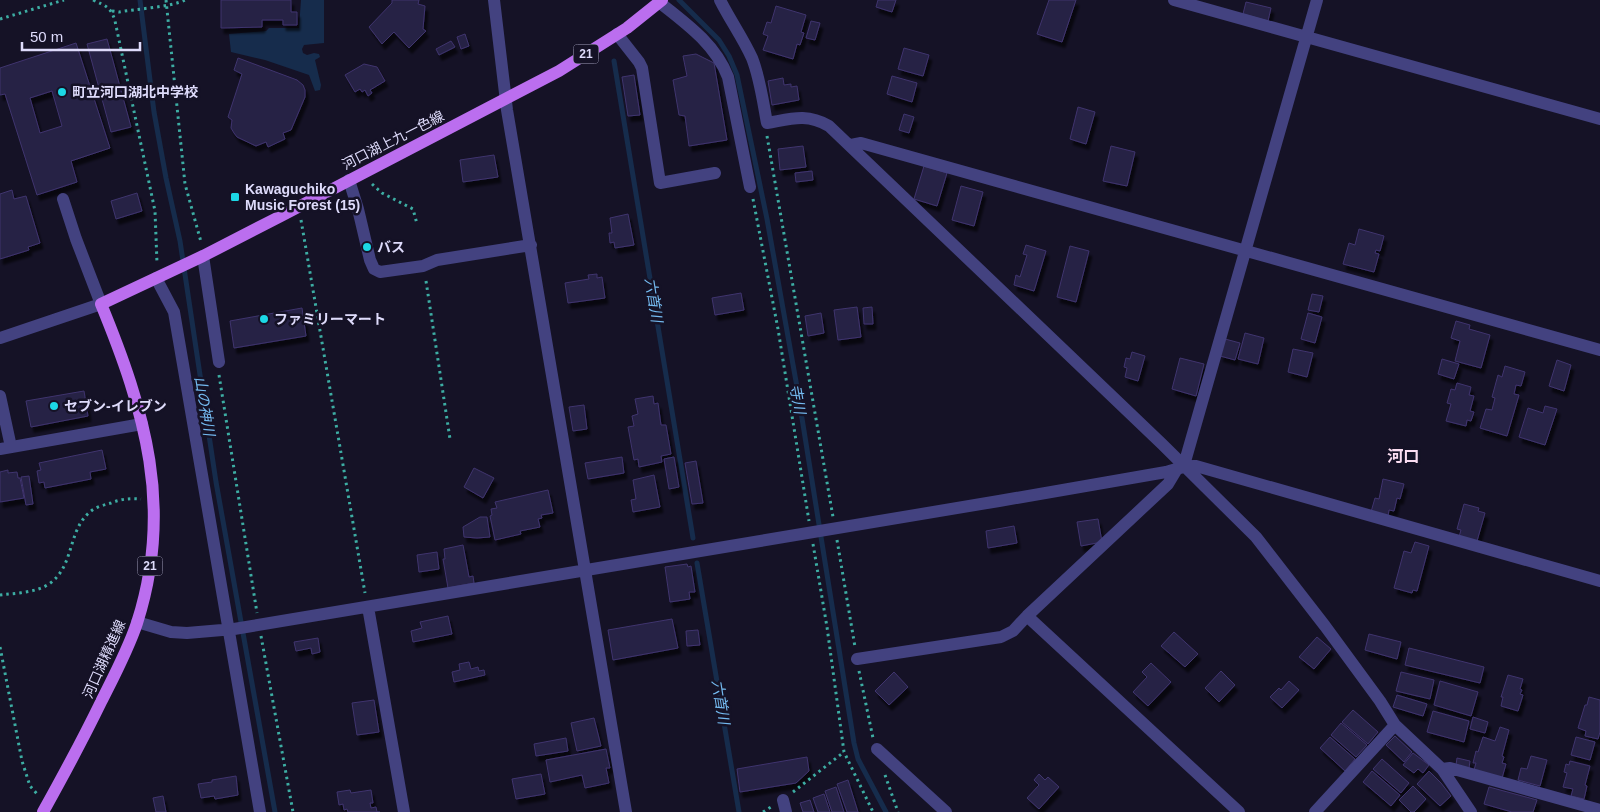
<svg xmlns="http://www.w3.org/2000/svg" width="1600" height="812" font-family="Helvetica,'Noto Sans JP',sans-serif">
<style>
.water{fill:#162c4c}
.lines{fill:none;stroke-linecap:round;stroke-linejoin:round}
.stream{stroke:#162c4c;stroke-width:5}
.building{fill:#272045;stroke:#3f356e;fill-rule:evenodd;filter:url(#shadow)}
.path{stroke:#3dada3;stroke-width:3;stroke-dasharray:2.5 4;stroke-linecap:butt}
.minor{stroke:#434280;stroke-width:12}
.major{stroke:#bb6eef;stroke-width:12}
.poi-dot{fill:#1cd8e6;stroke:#151226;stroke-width:2}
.labels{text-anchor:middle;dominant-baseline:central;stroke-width:5;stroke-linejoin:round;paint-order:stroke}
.shield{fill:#151226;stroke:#a29fbb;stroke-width:1}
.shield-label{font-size:12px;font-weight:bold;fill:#dedbfb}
.poi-label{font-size:14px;font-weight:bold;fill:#dedbfb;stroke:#151226;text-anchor:start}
.street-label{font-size:14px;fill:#dedbfb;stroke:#151226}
.water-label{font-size:15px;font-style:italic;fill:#74baf0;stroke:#151226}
.quarter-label{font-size:16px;font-weight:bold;fill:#fbddf1;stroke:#151226}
</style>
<defs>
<filter id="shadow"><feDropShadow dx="3" dy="5.5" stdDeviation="1" flood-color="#0009"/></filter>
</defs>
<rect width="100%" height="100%" fill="#151226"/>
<path class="water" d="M301 0H324V43L304 45 302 49 303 53 307 55 314 53 319 54 320 57 315 60 321 85 320 90 315 91 309 75 265 60 231 52 229 34 266 31 269 28H299Z"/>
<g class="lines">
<path class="stream" d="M140 0 154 112 166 178 180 241 216 482 275 812
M679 0 719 40 729 56 737 75 767 219 797 387 854 743 858 759 886 812
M614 61 693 538
M697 563 739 812"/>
</g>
<path class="building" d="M221 0H291V12H297V25H283V20H262V27L221 28Z
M392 0H419L418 4 425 6 423 29 426 31 409 48 394 32 382 44 369 27 392 3Z
M878 0H896L892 12 876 7Z
M1049 0H1076L1062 42 1037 34Z
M1246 2 1271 8 1268 21 1243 14Z
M776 6 806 15 801 32 804 33 800 45 797 44 793 59 763 50 768 36 763 34 767 22 771 23Z
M811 21 820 23 815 40 806 38Z
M465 34 469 46 461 49 457 37Z
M107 39 131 127 111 132 87 44Z
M451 41 455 47 439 55 436 49Z
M76 43 110 148 71 161 77 182 37 195 5 94 0 95V68ZM52 91 62 126 40 133 30 98Z
M904 48 929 55 923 76 898 69Z
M696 54 714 63 727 140 689 146 685 116 679 115 673 80 687 76 683 56Z
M238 58 297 80 303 85 305 90V97L291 130 283 133 285 139 268 147 266 142 256 146 237 137 234 133 231 128 232 120 228 117 242 74 234 70Z
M364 64 377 67 385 81 370 90 372 93 368 96 365 90 362 92 360 89 355 92 345 75Z
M634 75 640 115 628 116 622 77Z
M892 76 917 83 912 102 887 94Z
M783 78 784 85 791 84V87L797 86 799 100 772 105 768 81Z
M1078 107 1095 112 1086 144 1070 139Z
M904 114 914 117 909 133 899 130Z
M803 146 806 167 780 170 778 149Z
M1111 146 1135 152 1127 186 1103 181Z
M494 155 498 177 463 182 460 160Z
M924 166 947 173 937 206 914 199Z
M812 171 813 180 796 182 795 173Z
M961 186 983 192 974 226 952 220Z
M12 190 14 199 26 196 40 243 28 247 29 250 0 259V194Z
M137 193 142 211 116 219 111 201Z
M628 214 634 245 615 248 614 242 610 243 609 233H612L610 218Z
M1359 229 1384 236 1380 251 1376 250 1375 253 1379 254 1374 272 1343 264 1349 243 1355 245Z
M1026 245 1046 251 1034 291 1014 285 1016 275 1020 277 1027 255 1023 254Z
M1070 246 1089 251 1076 302 1057 297Z
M597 274V278L602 277 605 298 568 303 565 283 589 279 588 275Z
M741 293 744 310 715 315 712 298Z
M1312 294 1323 296 1319 312 1308 310Z
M857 307 861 337 838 340 834 310Z
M872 307 873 324H864L863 308Z
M302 308 306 336 234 348 230 321Z
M821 313 824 333 808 336 805 316Z
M1308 313 1322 317 1315 343 1301 339Z
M1456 321 1470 325 1469 329 1490 335 1481 368 1455 361 1460 341 1451 338Z
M1245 333 1264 338 1258 364 1238 359Z
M1225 339 1240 343 1235 360 1220 356Z
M1293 349 1313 353 1307 377 1288 372Z
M1132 352 1145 356 1138 381 1125 377 1127 368 1124 367 1126 358 1130 359Z
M1180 358 1204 364 1196 396 1172 389Z
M1442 359 1459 364 1454 379 1438 374Z
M1557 360 1571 365 1564 391 1549 386Z
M1505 366 1525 372 1521 386 1516 385 1514 394 1519 395 1507 436 1480 428 1486 409 1492 410 1495 398 1492 397 1498 375 1502 377Z
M1457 383 1471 387 1469 395 1474 396 1470 411 1474 412 1471 421 1467 420 1466 426 1446 421 1451 404 1447 403 1451 389 1455 390Z
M84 391 88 416 31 427 26 401Z
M653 396 654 404 658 403 661 425H666L671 454 661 456 662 462 639 467 638 459 634 460 628 427 634 426 632 416 638 414 635 399Z
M584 405 587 429 573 431 569 407Z
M1545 406 1557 409 1545 445 1519 437 1528 408 1543 413Z
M102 450 106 469 90 472 91 479 45 488 44 482 39 483 37 471 41 470 39 463Z
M622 457 624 473 588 479 585 463Z
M674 457 679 487 669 489 664 459Z
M696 461 703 503 692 504 685 463Z
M474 468 494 478 483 498 464 487Z
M8 470V473L17 472 18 478H20L24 498 0 502V472Z
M654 475 660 507 633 512 631 500 636 499 633 480Z
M29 476 33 504 26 505 21 477Z
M1383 479 1404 484 1400 499 1397 498 1394 511 1389 510 1388 516 1371 512 1375 498 1379 499Z
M548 490 553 513 541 515 542 518 538 519 540 527 520 531 521 534 495 540 490 516 492 515 491 509 497 508 495 502Z
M1464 504 1479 508 1478 511 1485 513 1477 541 1459 537 1461 530 1457 529Z
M480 517H487L490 537 477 538 464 537 463 527Z
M1098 519 1102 542 1081 546 1077 522Z
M1014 526 1017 543 988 548 986 531Z
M1415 542 1429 546 1417 591 1413 590 1412 593 1394 588 1404 551 1411 553Z
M463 545 469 577 473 576 474 583 448 588 443 559H445L444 549Z
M437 552 439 569 419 572 417 555Z
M687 564 688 567 691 566 695 592H689L690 599 670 602 665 567Z
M448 616 452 634 413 642 411 631 422 628 420 622Z
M672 619 678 648 613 660 608 630Z
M698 630 700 645 687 646 686 631Z
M1174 632 1198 654 1185 667 1161 646Z
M1369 634 1401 642 1397 659 1365 650Z
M1317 637 1331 649 1314 669 1299 657Z
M318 638 320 652 312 654 311 648 296 651 294 642Z
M1409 648 1484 667 1480 683 1405 665Z
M469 662 471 669 478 667 479 671 484 670 485 675 454 682 452 672 460 670 459 664Z
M1151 663 1171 682 1148 706 1133 692 1147 677 1142 672Z
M1221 671 1235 685 1219 702 1205 688Z
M894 672 908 687 889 705 875 691Z
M1401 672 1434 680 1430 699 1396 691Z
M1508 675 1523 679 1520 689 1522 690 1520 694 1523 695 1518 711 1501 706 1503 697H1501Z
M1289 681 1299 690 1282 708 1270 697 1279 688 1281 690Z
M1440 681 1478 692 1471 716 1434 705Z
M1397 695 1427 704 1423 716 1393 707Z
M1589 697 1600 700V732L1598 739 1585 736 1586 731 1578 728 1585 705H1587Z
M374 700 379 732 357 735 352 703Z
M1353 710 1378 732 1368 744 1342 722Z
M1433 711 1469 721 1464 742 1427 732Z
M1473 717 1488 722 1485 733 1470 729Z
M594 718 601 746 577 751 571 723Z
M1341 723 1367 745 1356 757 1331 735Z
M1500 727 1509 730 1502 756 1504 757 1502 763 1506 764 1502 778 1474 770 1476 763H1473L1476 751 1478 752 1483 737 1495 741Z
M1395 736 1412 752 1404 762 1386 745Z
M1330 737 1355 759 1345 771 1320 748Z
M1576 737 1595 742 1590 760 1571 755Z
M566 738 568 751 536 756 534 744Z
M606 749 610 768H606L609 783 585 788 582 775 550 782 546 760Z
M1413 753 1429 765 1423 773 1418 769 1414 773 1403 765Z
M1531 756 1547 760 1540 786 1518 780 1521 768 1527 769Z
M807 757 809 771 796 783 740 792 737 769Z
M1457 758 1470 761 1469 768 1456 765Z
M1382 759 1409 783 1401 793 1373 769Z
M1570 761 1590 766 1585 785 1587 786 1584 799 1571 796 1573 789 1563 787 1567 773 1564 772 1566 764 1569 765Z
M1372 771 1400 795 1391 806 1363 782Z
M1429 771 1441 783 1451 796 1440 806 1417 784Z
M541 774 545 794 516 799 512 779Z
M1039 774 1045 780 1048 777 1059 787 1039 809 1027 798 1039 785 1034 780Z
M236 776 238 795 215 799 214 796 201 798 198 784 212 782V780Z
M848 780 858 812H847L837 784Z
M1413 786 1426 799 1414 812H1411L1399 800Z
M836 787 844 812H832L825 791Z
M1489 787 1537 800 1533 812H1512L1484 804Z
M350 790 351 793 371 790 373 803H370L371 808 376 807 377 812H380H348L347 809 344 810 343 804 339 805 337 792Z
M824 794 830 812H818L813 798Z
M163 796 166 812H156L153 798Z
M810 800 814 812H803L800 803Z"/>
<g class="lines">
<path class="path" d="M93 0C106 6 111 7 115 21L155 211 157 263
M166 0 185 184 201 242
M112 11 119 12C135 9 172 7 185 0
M0 19 64 0
M767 136 833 517
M372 184 382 193 413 209 417 224
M753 199 778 329 809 521
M301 220 365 593
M426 281 450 439
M219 375 257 613
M837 540 855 647
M813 544 827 627 844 752 873 812
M0 595C16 593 35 593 49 584 75 566 67 531 90 512 95 507 104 505 111 503 121 499 130 498 141 499
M261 636 293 812
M0 647 22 761 30 786 38 795
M859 671 873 738
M885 775 898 812
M793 792 844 752
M763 812 771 807"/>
<path class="minor" d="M494 0 507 110 626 812
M720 0C730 20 743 38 752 58 760 78 763 102 767 123 791 119 806 113 829 126L1162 444 1256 537 1325 626 1380 701 1395 725 1442 769 1471 812
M1174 0 1600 119
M659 2C687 24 715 44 728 77L750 187
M617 34 639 62 642 68 660 183 715 173
M851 145 861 143 1600 350
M349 180 358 209 370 260 374 269 380 272 423 266 437 260 531 245
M203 256 219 362
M156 278 174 312 260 812
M0 338 101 304 76 239 63 199
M0 396 11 447
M0 449 142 424
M1184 465 1317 0
M368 607 404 812
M1027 616 1239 812
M137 622 171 632 187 633 234 629 999 501 1166 472C1178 469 1184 465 1196 466L1600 581
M857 659 1001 637 1013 631 1027 616 1168 484 1177 469
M877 749 946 812
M1442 769 1450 768 1600 810
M783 800 786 812
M1315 812 1395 725"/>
<path class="major" d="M43 812C63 776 83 739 101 702 114 676 128 650 137 623 174 508 145 411 101 304L203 256 281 216 559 71 627 28 662 0"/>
</g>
<g class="poi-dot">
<circle cx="62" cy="92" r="5"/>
<rect x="230" y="192" width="10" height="10" rx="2.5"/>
<circle cx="367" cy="247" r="5"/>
<circle cx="264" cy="319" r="5"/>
<circle cx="54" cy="406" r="5"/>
</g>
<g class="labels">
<g class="shield">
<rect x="573.5" y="44.5" width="25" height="19" rx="4"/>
<rect x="137.5" y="556.5" width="25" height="19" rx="4"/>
</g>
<g class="shield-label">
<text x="586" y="54">21</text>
<text x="150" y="566">21</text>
</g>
<g class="poi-label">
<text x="72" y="92">町立河口湖北中学校</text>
<text x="245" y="189">Kawaguchiko<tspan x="245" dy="16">Music Forest (15)</tspan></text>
<text x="377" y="247">バス</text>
<text x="274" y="319">ファミリーマート</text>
<text x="64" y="406">セブン-イレブン</text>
</g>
<g class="street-label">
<text transform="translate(393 140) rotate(-27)">河口湖上九一色線</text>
<text transform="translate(104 659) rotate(-66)">河口湖精進線</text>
</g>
<g class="water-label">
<text transform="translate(654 300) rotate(81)">六首川</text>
<text transform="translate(798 399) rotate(80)">寺川</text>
<text transform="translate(205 406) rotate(81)">山の神川</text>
<text transform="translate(721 702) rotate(81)">六首川</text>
</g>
<g class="quarter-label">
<text x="1403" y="456">河口</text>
</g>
</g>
<path d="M22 42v8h118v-8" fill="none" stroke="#dedbfb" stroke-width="2.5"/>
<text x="30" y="42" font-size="15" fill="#dedbfb" stroke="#151226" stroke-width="4" paint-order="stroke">50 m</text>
</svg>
